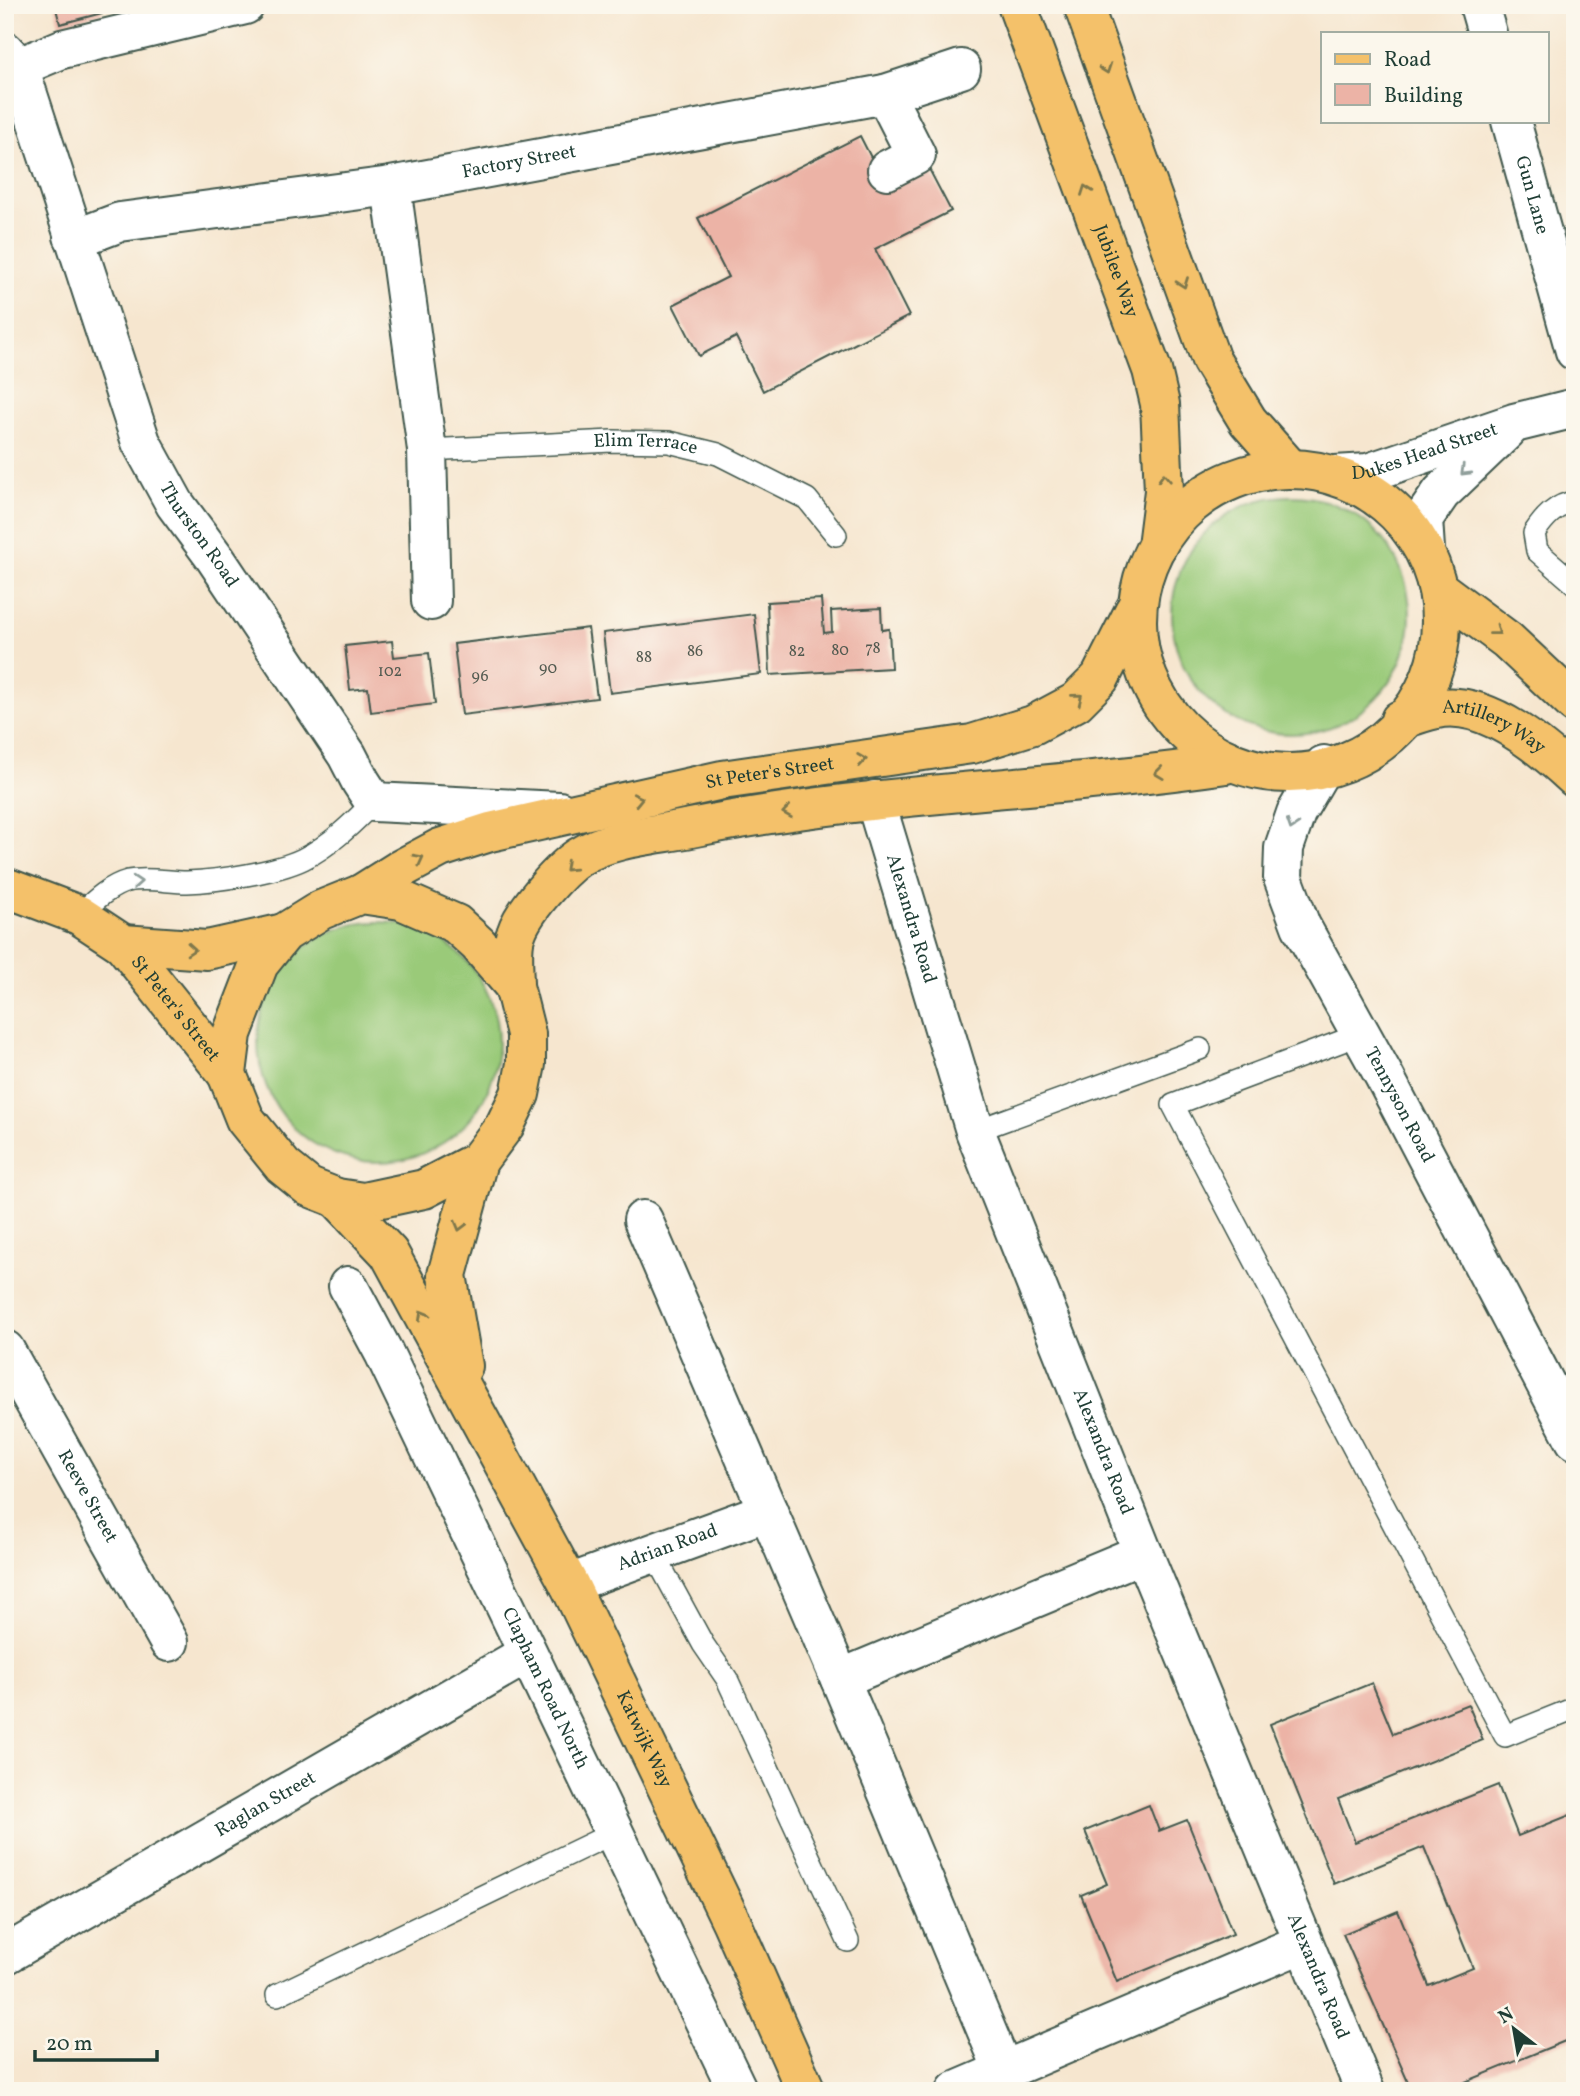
<svg xmlns="http://www.w3.org/2000/svg" width="1580" height="2096" font-family="Vollkorn,serif">
<style>
.green{fill:#9aca79;stroke:#5c8456;stroke-width:2}
.building{fill:#ecb3a6}
.lines{fill:none;stroke-linecap:round;stroke-linejoin:round}
.lane-casing{stroke:#3f564b;stroke-width:24}
.street-casing{stroke:#3f564b;stroke-width:42}
.primary-casing{stroke:#3f564b;stroke-width:42}
.highway-casing{stroke:#3f564b;stroke-width:42}
.lane{stroke:#fff;stroke-width:21}
.street{stroke:#fff;stroke-width:38}
.primary{stroke:#f4c16a;stroke-width:38}
.highway{stroke:#f4c16a;stroke-width:38}
.oneway{stroke:#7f784c}
.oneway2{stroke:#8f9e9a}
.labels{text-anchor:middle;dominant-baseline:central;stroke-width:5;stroke-linejoin:round;paint-order:stroke}
.number-label{font-size:16px;fill:#525a50}
.street-label{font-size:19px;fill:#1f3d34;stroke:#fbf7ec}
</style>
<rect width="100%" height="100%" fill="#fbf7ec"/>
<filter id="ink" filterUnits="userSpaceOnUse"><feTurbulence type="fractalNoise" baseFrequency=".0143" numOctaves="2"/><feDisplacementMap in="SourceGraphic" scale="14" xChannelSelector="R" yChannelSelector="G"/><feConvolveMatrix kernelMatrix="1 2 1 2 8 2 1 2 1" color-interpolation-filters="sRGB"/></filter>
<filter id="wash" filterUnits="userSpaceOnUse"><feTurbulence type="fractalNoise" baseFrequency=".00686" numOctaves="4" result="noise"/><feDisplacementMap in="SourceGraphic" scale="28" xChannelSelector="R" yChannelSelector="G"/><feGaussianBlur stdDeviation="1.57" result="paint"/><feColorMatrix in="noise" values="0 0 0 0 0 0 0 0 0 0 0 0 0 0 0 0 0 1.4 0 .05"/><feComposite in="paint" operator="in"/></filter>
<g filter="url(#wash)">
<rect width="100%" height="100%" fill="#f6e6cf"/>
<path class="green" d="M1172 615a119 119 0 1 1 238 0a119 119 0 1 1-238 0Z
M258 1042a120 120 0 1 1 240 0a120 120 0 1 1-240 0Z"/>
<g id="blocks">
<path class="building" d="M55 5H100L102 13 60 24Z
M860 136 886 187 927 165 951 211 875 249 909 316 763 391 736 337 699 356 673 305 728 277 698 218Z
M821 599 824 633 832 632 831 611 881 608 882 630 889 629 891 668 770 675 767 602Z
M754 614 761 674 610 693 603 633Z
M588 628 597 698 462 715 454 644Z
M392 641 394 657 429 653 435 704 371 712 368 688 350 690 345 646Z
M1372 1683 1393 1734 1468 1704 1483 1740 1338 1799 1355 1842 1498 1785 1518 1836 1575 1813V2037L1465 2082 1469 2091H1412L1343 1934 1398 1911 1429 1986 1473 1968 1424 1847 1334 1884 1270 1724Z
M1149 1805 1159 1831 1187 1820 1233 1934 1117 1982 1081 1895 1107 1884 1085 1831Z"/>
</g>
</g>
<g filter="url(#ink)">
<use href="#blocks" fill-opacity="0" stroke="#3f564b" stroke-width="2"/>
<g class="lines">
<g class="lane-casing">
<g id="lane">
<path id="s1" d="M427 450 612 441 669 442 718 454 807 499 836 535"/>
<path d="M1575 502C1556 504 1544 518 1534 533L1537 551 1575 584"/>
<path d="M79 915C93 902 109 886 128 881 146 877 168 882 187 882 218 881 276 872 303 859 331 845 353 823 374 802"/>
<path d="M1361 1034 1173 1105 1505 1736 1575 1708"/>
<path d="M975 1131 1200 1049"/>
<path d="M654 1554 703 1644 727 1679 848 1941"/>
<path d="M277 1995 613 1833"/>
</g>
</g>
<g class="street-casing">
<g id="street">
<path d="M1479 5 1487 33"/>
<path id="s2" d="M5 51 19 67 141 442 175 504 215 558 347 755 361 782 374 802 559 811"/>
<path d="M19 67 62 49 245 5"/>
<path d="M885 94 916 155 887 170"/>
<path id="s3" d="M1511 121 1575 351"/>
<path d="M391 186 427 450 431 601"/>
<path id="s4" d="M73 236 91 233 120 222 391 186 885 94 961 69"/>
<path id="s5" d="M1335 475 1368 473 1514 423 1575 408"/>
<path d="M1425 549 1423 519 1441 493 1507 430"/>
<path id="s6" d="M1324 765 1296 813 1284 848 1283 878 1301 926 1383 1074 1575 1440"/>
<path id="s7" d="M875 800 975 1131 1143 1553 1365 2091"/>
<path d="M643 1220 840 1679 1003 2070"/>
<path id="s8" d="M348 1286 384 1353 738 2091"/>
<path id="s9" d="M5 1350 169 1642"/>
<path id="s10" d="M569 1584 768 1511"/>
<path d="M840 1679 1143 1553"/>
<path id="s11" d="M5 1955 527 1654"/>
<path d="M956 2091 1303 1943"/>
</g>
</g>
<g class="primary-casing">
<g id="primary">
<path id="s12" d="M5 887 79 915 123 944 227 1074"/>
<path d="M123 944 207 950 284 933"/>
</g>
</g>
<g class="highway-casing">
<g id="highway">
<path id="s13" d="M1017 5 1152 370 1160 404 1164 491 1157 546"/>
<path d="M1083 5 1211 360 1248 421 1285 463"/>
<circle cx="1289" cy="621" r="152"/>
<path d="M1441 591 1507 640 1575 704"/>
<path id="s14" d="M1400 720C1413 716 1428 710 1442 708 1489 702 1543 748 1575 778"/>
<path d="M361 894 401 900 456 924 478 944 514 986 526 1034V1064L520 1094 505 1125 478 1161 424 1189 363 1202 337 1198 309 1187 283 1166 245 1119 227 1074 232 1034 259 964 284 933 321 910Z"/>
<path id="s15" d="M361 894 399 870 440 848 490 832 722 780 972 744 1033 725 1076 702 1100 678 1134 611"/>
<path d="M514 986C514 972 511 946 516 934 523 911 560 870 579 857 611 837 655 835 691 828 868 792 1049 790 1226 764"/>
<path id="s16" d="M337 1198 389 1253 569 1584 732 1923 806 2091"/>
<path d="M463 1366 447 1275 478 1161"/>
</g>
</g>
<use href="#lane" class="lane"/>
<use href="#street" class="street"/>
<use href="#primary" class="primary"/>
<use href="#highway" class="highway"/>
</g>
<defs><path id="oneway-chevron" d="M-2-3.5L2.5 0L-2 3.5" fill="none" stroke-width="1.6" stroke-linecap="round" stroke-linejoin="round" transform="scale(1.75)"/></defs>
<g class="oneway">
<use href="#oneway-chevron" transform="translate(1106 69) rotate(70)"/>
<use href="#oneway-chevron" transform="translate(1086 190) rotate(-110)"/>
<use href="#oneway-chevron" transform="translate(1183 283) rotate(70)"/>
<use href="#oneway-chevron" transform="translate(1164 478) rotate(-93)"/>
<use href="#oneway-chevron" transform="translate(1496 631) rotate(38)"/>
<use href="#oneway-chevron" transform="translate(1078 698) rotate(-39)"/>
<use href="#oneway-chevron" transform="translate(862 760) rotate(-8)"/>
<use href="#oneway-chevron" transform="translate(1159 773) rotate(173)"/>
<use href="#oneway-chevron" transform="translate(638 799) rotate(-13)"/>
<use href="#oneway-chevron" transform="translate(787 812) rotate(172)"/>
<use href="#oneway-chevron" transform="translate(419 859) rotate(-28)"/>
<use href="#oneway-chevron" transform="translate(569 867) rotate(137)"/>
<use href="#oneway-chevron" transform="translate(191 949) rotate(4)"/>
<use href="#oneway-chevron" transform="translate(460 1226) rotate(105)"/>
<use href="#oneway-chevron" transform="translate(423 1315) rotate(-119)"/>
</g>
<g class="oneway2">
<use href="#oneway-chevron" transform="translate(1465 471) rotate(136)"/>
<use href="#oneway-chevron" transform="translate(1292 825) rotate(109)"/>
<use href="#oneway-chevron" transform="translate(137 882) rotate(-4)"/>
</g>
</g>
<g class="labels">
<g class="number-label">
<text x="873" y="649">78</text>
<text x="840" y="651">80</text>
<text x="695" y="652">86</text>
<text x="797" y="652">82</text>
<text x="644" y="658">88</text>
<text x="548" y="669">90</text>
<text x="390" y="672">102</text>
<text x="480" y="677">96</text>
</g>
<g class="street-label">
<text stroke="none"><textPath href="#s4" startOffset="453">Factory Street</textPath></text>
<text stroke="none"><textPath href="#s3" startOffset="77">Gun Lane</textPath></text>
<text stroke="none"><textPath href="#s13" startOffset="284">Jubilee Way</textPath></text>
<text stroke="none"><textPath href="#s1" startOffset="219">Elim Terrace</textPath></text>
<text stroke="none"><textPath href="#s5" startOffset="93">Dukes Head Street</textPath></text>
<text stroke="none"><textPath href="#s2" startOffset="525">Thurston Road</textPath></text>
<text stroke="none"><textPath href="#s14" startOffset="100">Artillery Way</textPath></text>
<text stroke="none"><textPath href="#s15" startOffset="430">St Peter's Street</textPath></text>
<text stroke="none"><textPath href="#s7" startOffset="124">Alexandra Road</textPath></text>
<text stroke="none"><textPath href="#s12" startOffset="215">St Peter's Street</textPath></text>
<text stroke="none"><textPath href="#s6" startOffset="378">Tennyson Road</textPath></text>
<text stroke="none"><textPath href="#s7" startOffset="691">Alexandra Road</textPath></text>
<text stroke="none"><textPath href="#s9" startOffset="168">Reeve Street</textPath></text>
<text stroke="none"><textPath href="#s10" startOffset="105">Adrian Road</textPath></text>
<text stroke="none"><textPath href="#s8" startOffset="448">Clapham Road North</textPath></text>
<text stroke="none"><textPath href="#s16" startOffset="625">Katwijk Way</textPath></text>
<text stroke="none"><textPath href="#s11" startOffset="301">Raglan Street</textPath></text>
<text stroke="none"><textPath href="#s7" startOffset="1258">Alexandra Road</textPath></text>
</g>
</g>
<rect width="1580" height="2096" fill="none" stroke="#fbf7ec" stroke-width="28"/>
<rect x="1321" y="32" width="228" height="91" fill="#fbf7ec" stroke="#a3ada2" stroke-width="2"/>
<rect x="1335" y="54" width="35" height="10" fill="#f4c16a" stroke="#a3ada2" stroke-width="2"/>
<text x="1384" y="66" font-size="21" fill="#1f3d34">Road</text>
<rect x="1335" y="84" width="35" height="21" fill="#ecb3a6" stroke="#a3ada2" stroke-width="2"/>
<text x="1384" y="102" font-size="21" fill="#1f3d34">Building</text>
<g transform="translate(1514 2029) rotate(329)" stroke="#fbf7ec" stroke-width="5" paint-order="stroke">
<path d="M0-5L12 26L0 18L-12 26Z" fill="#1f3d34"/>
<text y="-10" font-size="19" font-weight="bold" text-anchor="middle" fill="#1f3d34">N</text>
</g>
<path d="M35 2050v10h122v-10" fill="none" stroke="#1f3d34" stroke-width="3.5"/>
<text x="46" y="2050" font-size="21" fill="#1f3d34" stroke="#fbf7ec" stroke-width="5" paint-order="stroke">20 m</text>
</svg>
